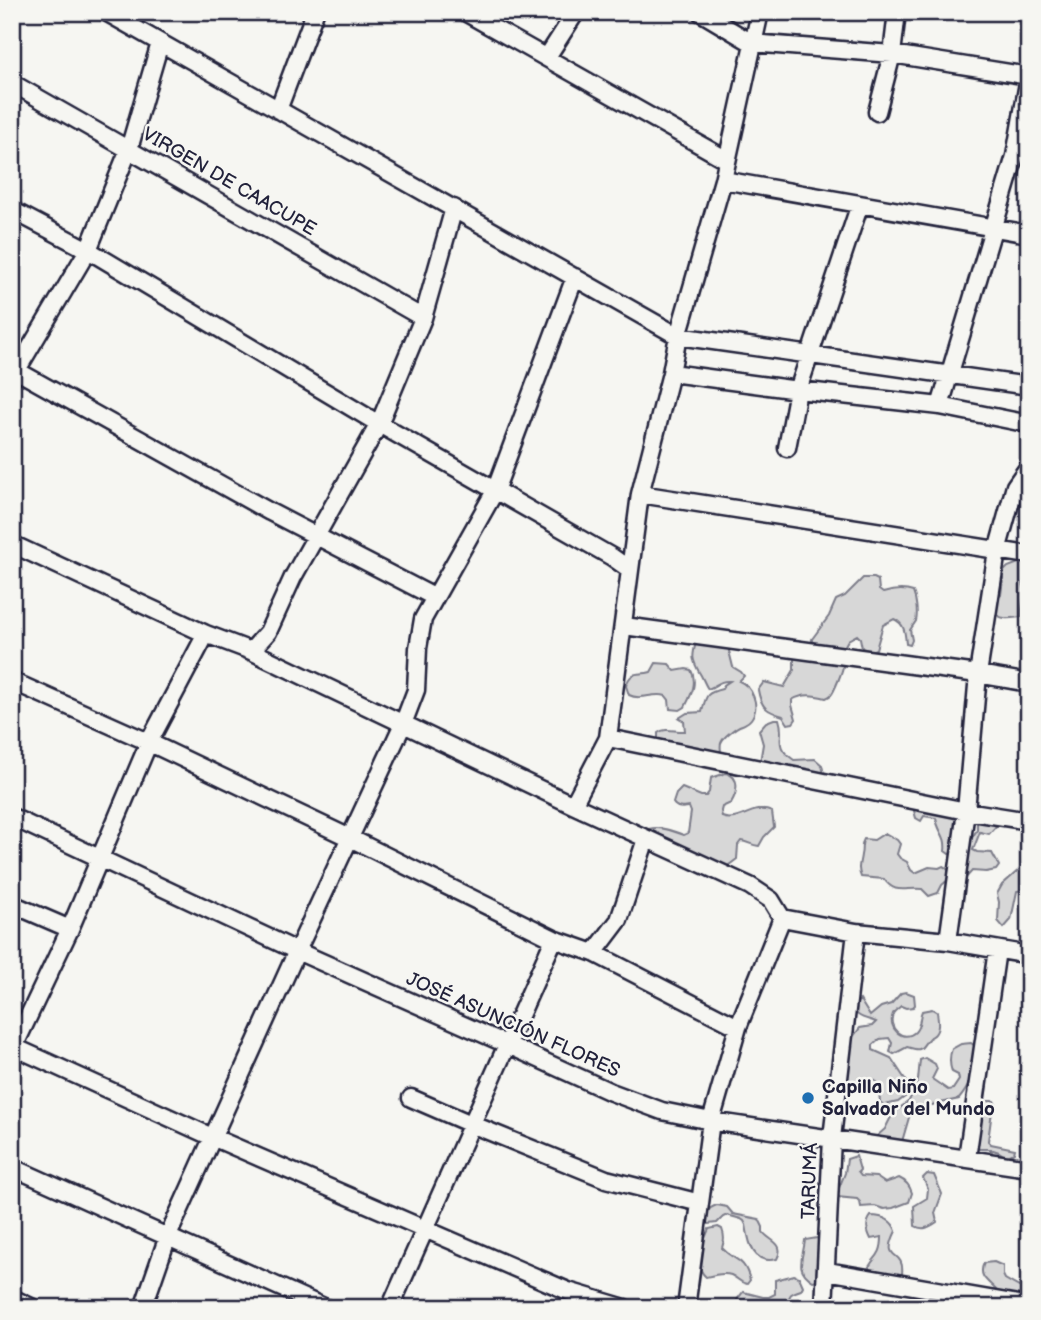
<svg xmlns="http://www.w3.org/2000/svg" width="1041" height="1320" font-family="'Balsamiq Sans',sans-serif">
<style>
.green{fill:#d7d7d7;stroke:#7c7c89;stroke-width:2}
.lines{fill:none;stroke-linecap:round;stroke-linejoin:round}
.minor-casing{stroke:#22223b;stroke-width:21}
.minor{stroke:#f6f6f2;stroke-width:16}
.poi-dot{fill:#1f6fb2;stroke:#f6f6f2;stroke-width:2.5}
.labels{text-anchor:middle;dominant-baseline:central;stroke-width:5;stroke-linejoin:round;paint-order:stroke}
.street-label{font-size:19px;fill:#22223b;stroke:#f6f6f2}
.poi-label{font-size:19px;font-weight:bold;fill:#22223b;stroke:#f6f6f2;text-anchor:start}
</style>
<rect width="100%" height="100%" fill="#f6f6f2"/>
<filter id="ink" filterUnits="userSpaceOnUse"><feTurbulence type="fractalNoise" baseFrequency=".0143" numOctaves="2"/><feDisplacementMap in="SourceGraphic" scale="14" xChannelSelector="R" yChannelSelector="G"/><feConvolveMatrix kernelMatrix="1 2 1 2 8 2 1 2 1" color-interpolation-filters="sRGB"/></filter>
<g filter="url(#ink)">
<path class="green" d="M1029 559V577L1023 583 1026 593 1023 602 1021 617C1011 618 1001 621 994 612L997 599 1001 595 1004 571 1008 567Z
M863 578H874L878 580 879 590 883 593C893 590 904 589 913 592 916 599 918 613 916 621 914 624 912 627 910 630L912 640 910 645 906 644C905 633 905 624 894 619L883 625 876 649 871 651 862 648 860 638 857 635 848 640 843 649 812 644V639L829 616 836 600 845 596Z
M696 642 728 647 733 667 741 672 744 676 739 681C752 686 761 706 751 719 748 723 746 723 742 725 736 727 723 737 721 743 720 746 721 750 721 754L658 742V733C666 727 675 732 685 731L684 721 679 718 687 713 702 712C706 696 705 693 722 689L724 685 730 681C719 680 717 686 708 689 704 683 703 678 699 672 692 659 692 657 696 642Z
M794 656 840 660C841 662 843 663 843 665 844 668 834 692 831 695 830 696 828 697 826 698 814 695 804 693 792 700V705L796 719 793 723 788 724 783 716C767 711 761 708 758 690L764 682 784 687 794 670Z
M656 663 669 664 675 671 686 669 691 670C698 683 691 695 685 707L680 710 670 709 669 700 666 696C653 692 641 701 629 695L626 686C631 669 639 676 651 672Z
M774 719H779C786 739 771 744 794 760L815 759 822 765 824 774 760 762 763 744 759 730 766 722Z
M726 773C741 777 737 793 731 803L722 807 721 811 722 817C740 824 752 803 772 812L774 827 764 837 759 846C751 845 748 842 741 841L738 845 737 859 725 868 647 833 649 829C660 826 673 831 684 835L688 833 691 812 689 807C682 808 677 809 673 803L676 794 682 788 701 796H706L709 792 711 778Z
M917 806 943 808 959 818 954 853 949 854 945 851C947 835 938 833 936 818L924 816 921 821 916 818 914 811Z
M974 819 999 823 989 834 980 832 973 850 977 852 992 853 999 866 996 870 986 872 972 871 965 879 960 881 968 844 977 830V823Z
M885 833 897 840 900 844 897 854 900 858 907 862 911 870 915 873 929 867 939 868 943 866C949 869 950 872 950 878L942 885 938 893 929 896 922 889C905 887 895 895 884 879L861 877C857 867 860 864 861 855 863 848 860 845 864 839L874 840Z
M1029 861V889L1017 891 1011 920 1004 928 998 921 999 902 997 894 1002 885Z
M906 992 914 995 915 1005 913 1007 906 1008 901 1006C899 1008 894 1011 893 1014 887 1028 903 1043 915 1032 921 1026 919 1017 922 1011L932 1009 937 1012C938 1020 940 1029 934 1035 933 1036 931 1037 929 1038 919 1049 924 1052 907 1047L894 1054 890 1052 892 1043 889 1038 880 1039 873 1045V1050L891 1058 907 1082 908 1092 906 1096 898 1102 884 1105 880 1102 878 1083 874 1080H869C864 1088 860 1093 851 1089L845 1076 849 1042 860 1028 872 1026 876 1022C866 1018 855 1018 853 1006L860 1000 870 1016 881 1007 891 1004 901 993Z
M971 1043 979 1049C974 1070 973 1082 959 1099L927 1106 924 1111 910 1114 901 1145 882 1144 877 1136 885 1129 893 1113 909 1101 918 1080 920 1060 925 1058 935 1064 937 1069 932 1079 948 1090 953 1089 959 1080 958 1075 952 1072C949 1063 949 1057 952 1049L961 1044Z
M989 1101H994L996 1105 992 1111 988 1141 991 1144 1015 1149 1014 1153 1006 1157 999 1152 993 1150 991 1152V1149H979L975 1145 985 1102Z
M856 1156 860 1170 858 1172 861 1176 876 1177 885 1183 899 1178C906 1181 910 1186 912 1193L909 1202 893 1208 884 1209 875 1206 861 1207 860 1202 857 1199 837 1197 839 1188 845 1173 847 1159Z
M927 1174 934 1175 942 1194 935 1213 937 1222C930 1227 923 1231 915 1226L914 1206 927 1198 928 1189 923 1178Z
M717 1205 727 1207 733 1214 759 1219 763 1227V1232C769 1241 786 1243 777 1259 753 1265 749 1244 746 1225L744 1221 741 1219 727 1215 723 1217 717 1223 708 1224 704 1222C705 1213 708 1208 717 1205Z
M871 1216C882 1216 892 1219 896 1231 880 1264 905 1247 902 1274L899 1277 866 1274C871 1256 882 1260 882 1237L871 1239C867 1231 865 1224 871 1216Z
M718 1227 722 1229C725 1237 724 1241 722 1248 735 1263 743 1255 750 1280L747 1284C739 1283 738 1278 731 1275 723 1272 713 1275 706 1277 692 1265 703 1243 709 1229Z
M817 1238 821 1241 817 1260 819 1275 817 1280 813 1281C794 1269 803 1259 805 1240Z
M994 1262 1003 1266V1275L1005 1279 1019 1287 1026 1279 1029 1280V1295H1025L1017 1300 999 1294C993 1283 976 1279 984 1263Z
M794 1275 799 1277 803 1286 801 1290C785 1295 791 1296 787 1308H736L737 1300 743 1292 763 1297H769L775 1294V1280Z"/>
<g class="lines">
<g class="minor-casing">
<path id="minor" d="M106 12 678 336 1029 386
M465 12 727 160
M700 12 752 43 892 54 1029 76
M547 57 576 12
M12 83 423 318
M278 110 315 12
M877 112 892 54 897 12
M723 180 1029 234
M12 210 88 250 379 424 612 557 629 569
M12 368 270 512 434 597
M17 370 88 250 129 149 160 43
M671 373 798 390 940 406 1029 424
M940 406 1015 156 1029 77
M787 448 798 390 860 204
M640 494 1029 555
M12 544 206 634 251 651 573 805 750 886 771 900 782 918 856 932 948 941 1029 955
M624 626 978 674 1029 683
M251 651 268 632 293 577 379 424 423 318 454 208
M12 681 144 740 350 838 554 939 594 953 738 1027
M608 738 966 811 1029 821
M573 805 608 738 640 494 671 373 678 336 723 180 760 12
M12 817 297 951 506 1044 611 1092 662 1111 711 1121 1029 1168
M12 904 70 929
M948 941 966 811 978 674 997 551 1015 486 1029 466
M594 953 619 920 646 839
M12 1046 212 1137 568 1291 625 1308
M12 1051 70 929 149 742 206 634
M411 1098 471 1124 606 1179 700 1203
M967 1158 997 950
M12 1167 326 1308
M827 1271 1029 1306
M12 1298 33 1308
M143 1308 168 1236 297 951 403 724 416 690 418 648 423 619 495 491 575 277
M390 1308 554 939
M686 1308 711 1121 738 1027 782 918
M824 1308 832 1138 856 932"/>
</g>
<use href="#minor" class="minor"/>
</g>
</g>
<circle class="poi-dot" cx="808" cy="1098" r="7"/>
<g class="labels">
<g class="street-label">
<text transform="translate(229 182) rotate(30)">VIRGEN DE CAACUPE</text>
<text transform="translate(513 1025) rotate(24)">JOSÉ ASUNCIÓN FLORES</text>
<text transform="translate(810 1181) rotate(-88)">TARUMÁ</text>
</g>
<g class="poi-label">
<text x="822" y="1087">Capilla Niño<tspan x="822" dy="22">Salvador del Mundo</tspan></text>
</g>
</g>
<rect width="1041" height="1320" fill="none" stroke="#f6f6f2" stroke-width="42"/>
<rect x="21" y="21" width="999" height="1278" fill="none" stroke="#22223b" stroke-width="2.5" filter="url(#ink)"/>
</svg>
